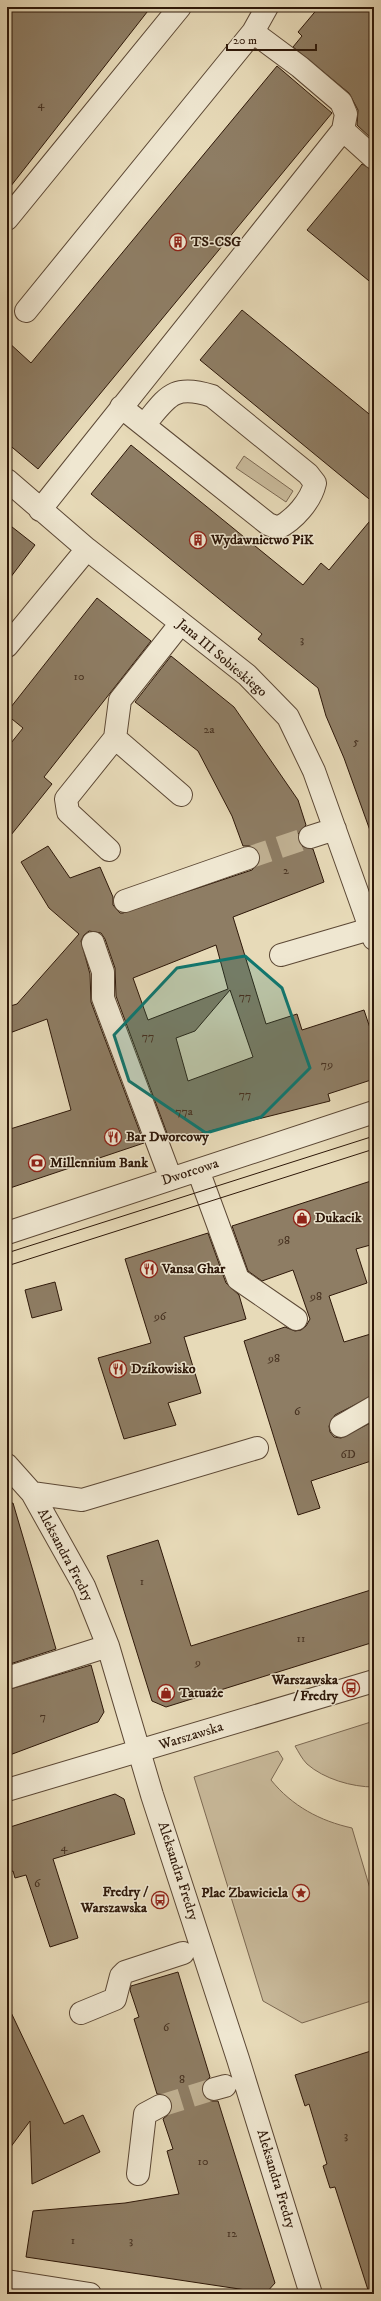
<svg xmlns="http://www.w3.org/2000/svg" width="381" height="2301" font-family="'IM FELL DW Pica',serif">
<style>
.green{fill:#c8b99a;stroke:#7b6852}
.building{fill:#8e7d64;stroke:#2e1809;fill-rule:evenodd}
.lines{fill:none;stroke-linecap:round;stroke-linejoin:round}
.minor-tunnel{stroke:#c2b395;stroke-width:22;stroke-dasharray:22 11;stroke-linecap:butt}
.minor-casing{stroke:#5c4835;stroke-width:24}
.minor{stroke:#efe7d1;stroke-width:22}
.tram{stroke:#2e1809;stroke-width:1}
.marked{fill:#0f766e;fill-opacity:0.2;stroke:#0f766e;stroke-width:3;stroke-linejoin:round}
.labels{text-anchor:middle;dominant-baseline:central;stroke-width:3;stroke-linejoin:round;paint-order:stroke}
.number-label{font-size:12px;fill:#463120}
.poi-label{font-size:14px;font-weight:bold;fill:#2e1809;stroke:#efe7d1;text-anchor:start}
.street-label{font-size:14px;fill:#2e1809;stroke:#efe7d1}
</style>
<rect width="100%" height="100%" fill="#e7dab8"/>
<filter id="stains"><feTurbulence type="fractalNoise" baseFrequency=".005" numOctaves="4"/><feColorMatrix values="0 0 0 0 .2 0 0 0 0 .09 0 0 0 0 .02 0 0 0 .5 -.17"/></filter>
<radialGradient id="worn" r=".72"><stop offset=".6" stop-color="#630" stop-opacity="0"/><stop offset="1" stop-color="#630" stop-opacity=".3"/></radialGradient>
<path class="green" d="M244 456 293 491 286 502 236 468Z
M374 1721V1787C352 1787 324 1779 307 1764 302 1759 298 1751 295 1746Z
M278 1751 283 1759 271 1780C292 1806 320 1821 352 1828L374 1902V2000L302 2023 263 2001 194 1777Z"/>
<path class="building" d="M15 7H151L7 191V16Z
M319 7H374V141L357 125 358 110 349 93 293 47 302 36 298 32Z
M277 66 332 113 38 469 7 443V341L31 363Z
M362 164 374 170V285L307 230Z
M242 310 374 418V503L200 360Z
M131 445 303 585 321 563 329 570 374 516V836H372L344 758 326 716 318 688 258 639 262 634 91 494Z
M7 523 35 545 7 582Z
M97 598 151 641 44 777 52 784 7 840V748L23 728 7 715V712Z
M171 656 234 707 298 800 306 825 298 834V841L302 846 313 849 324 882 233 917 266 1024 297 1014 302 1030 364 1010 374 1040V1079L328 1094 330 1101 174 1140 172 1134 168 1136 116 996 115 968 105 939 101 933 89 931 84 935 81 941 90 974 91 1002 144 1143 7 1189V1130L71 1110 47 1019 7 1034V1007L17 1004 79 934 49 908 21 862 48 846 70 878 100 867 113 897V905L120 913H123L252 870 260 861V854L256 848 250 846H243L232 816 198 751 135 702ZM216 945 228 989 148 1020 133 978ZM230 990 253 1057 188 1081 176 1038 195 1031Z
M374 1180V1244L356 1249 367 1283 329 1296 344 1342 374 1333V1395L335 1415 329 1426 330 1432 334 1437 341 1438 374 1421V1460L311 1481 320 1508 298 1515 244 1341 285 1327 295 1331 301 1330 306 1326 310 1319 293 1270 262 1281 248 1271 232 1226Z
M208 1233 226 1283 239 1295 246 1319 184 1337 201 1393 168 1403 176 1425 124 1439 98 1358 151 1343 125 1259Z
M55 1282 62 1310 32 1318 25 1290Z
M13 1503 56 1649 7 1665V1504Z
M158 1540 191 1646 374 1589V1642L166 1707 152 1701 107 1556Z
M91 1665 104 1712 98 1722 7 1756V1690Z
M115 1794 124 1799 135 1834 53 1859 78 1938 50 1947 26 1875 15 1878 13 1871 7 1873V1828Z
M178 1972 210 2077 202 2085V2093L210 2101H218L275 2283 266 2293 26 2257 33 2211 125 2203 179 2194 167 2151 173 2149 163 2119 171 2112V2100L166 2095 157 2094 134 2019 139 2017 130 1990 131 1986Z
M7 2004 64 2124 83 2115 100 2152 32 2184 30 2121 7 2152Z
M374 2050V2293H369L335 2187 330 2188 323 2166 327 2164 309 2104 305 2106 295 2075Z"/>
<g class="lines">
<path class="minor-tunnel" d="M248 858 310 837
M160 2106 214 2089"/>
<g class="minor-casing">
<path id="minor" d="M343 130 374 158
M7 219 180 7
M26 311 253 32 267 7
M121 407 268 524 278 528C294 520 311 501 315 483L308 474 212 396C172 383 167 398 144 425
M7 480 87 549 247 675 288 717 314 771 374 939
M40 510 343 130 346 114 341 102 300 67 253 32
M181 623 120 700 115 738 181 795
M7 646 87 549
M310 837 335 829
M109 850 68 812 66 799 115 738
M125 901 248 858
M93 943 103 972V998L171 1179
M281 955 370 929
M198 1170 238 1279 296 1319
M7 1233 374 1112
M341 1426 374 1407
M7 1465 32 1493 84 1586 108 1646 152 1795 238 2059 311 2294
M32 1493 82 1500 257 1448
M7 1678 108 1646
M7 1790 374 1681
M81 2013 115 1999 121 1976 125 1972 183 1953
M214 2089 225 2086
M138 2174 145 2114 160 2106
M7 2281 90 2294"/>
</g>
<use href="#minor" class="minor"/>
<path class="tram" d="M7 1253 374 1136
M7 1266 374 1149"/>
</g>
<path class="marked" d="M245 956 282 988 310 1068 261 1117 206 1133 129 1081 114 1035 177 968Z"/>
<defs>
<g id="building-ring" transform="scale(0.9)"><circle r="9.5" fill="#efe7d1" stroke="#8f2418" stroke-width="1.5"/><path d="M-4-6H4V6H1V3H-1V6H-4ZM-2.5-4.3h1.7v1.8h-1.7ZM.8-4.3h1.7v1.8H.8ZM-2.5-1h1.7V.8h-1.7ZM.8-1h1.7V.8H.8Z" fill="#8f2418"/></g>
<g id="restaurant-ring" transform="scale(0.9)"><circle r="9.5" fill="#efe7d1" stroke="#8f2418" stroke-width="1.5"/><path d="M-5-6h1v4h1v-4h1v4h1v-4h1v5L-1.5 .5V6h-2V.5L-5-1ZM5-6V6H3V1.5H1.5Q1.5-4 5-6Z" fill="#8f2418"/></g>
<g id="bank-ring" transform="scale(0.9)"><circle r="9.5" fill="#efe7d1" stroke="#8f2418" stroke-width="1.5"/><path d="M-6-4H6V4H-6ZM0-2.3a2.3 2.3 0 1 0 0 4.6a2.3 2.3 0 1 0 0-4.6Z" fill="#8f2418"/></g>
<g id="shop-ring" transform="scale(0.9)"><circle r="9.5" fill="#efe7d1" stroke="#8f2418" stroke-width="1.5"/><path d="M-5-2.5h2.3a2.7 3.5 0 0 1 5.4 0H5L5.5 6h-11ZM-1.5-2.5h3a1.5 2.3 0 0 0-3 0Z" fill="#8f2418"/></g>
<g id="bus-ring" transform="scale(0.9)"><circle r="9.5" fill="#efe7d1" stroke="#8f2418" stroke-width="1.5"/><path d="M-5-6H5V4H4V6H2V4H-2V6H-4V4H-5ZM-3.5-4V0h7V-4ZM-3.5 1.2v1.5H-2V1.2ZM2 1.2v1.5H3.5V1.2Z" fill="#8f2418"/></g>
<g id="sight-ring" transform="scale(0.9)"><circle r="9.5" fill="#efe7d1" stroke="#8f2418" stroke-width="1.5"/><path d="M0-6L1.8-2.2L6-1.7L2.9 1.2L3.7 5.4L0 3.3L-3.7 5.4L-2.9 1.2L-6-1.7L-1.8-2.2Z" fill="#8f2418"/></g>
</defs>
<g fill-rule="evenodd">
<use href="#building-ring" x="178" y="242"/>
<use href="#building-ring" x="198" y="540"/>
<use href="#restaurant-ring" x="113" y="1137"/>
<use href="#bank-ring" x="37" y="1163"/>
<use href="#shop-ring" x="302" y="1218"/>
<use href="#restaurant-ring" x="149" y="1269"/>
<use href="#restaurant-ring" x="118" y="1369"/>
<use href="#bus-ring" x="351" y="1688"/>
<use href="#shop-ring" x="166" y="1693"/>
<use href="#sight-ring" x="301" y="1893"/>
<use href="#bus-ring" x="160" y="1900"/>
</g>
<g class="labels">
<g class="number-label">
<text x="41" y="104">4</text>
<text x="302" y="639">3</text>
<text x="79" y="676">10</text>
<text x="209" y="729">2a</text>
<text x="356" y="741">5</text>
<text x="286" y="870">2</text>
<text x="245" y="996">77</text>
<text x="148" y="1036">77</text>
<text x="327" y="1064">79</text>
<text x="245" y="1094">77</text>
<text x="184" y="1111">77a</text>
<text x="284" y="1240">98</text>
<text x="316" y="1296">98</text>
<text x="160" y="1316">96</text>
<text x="274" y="1358">98</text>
<text x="297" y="1411">6</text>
<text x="348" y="1454">6D</text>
<text x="142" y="1581">1</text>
<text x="301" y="1638">11</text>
<text x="198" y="1662">9</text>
<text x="43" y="1716">7</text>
<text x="64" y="1847">4</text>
<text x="37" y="1883">6</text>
<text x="166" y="2027">6</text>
<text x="182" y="2079">8</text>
<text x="346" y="2135">3</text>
<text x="203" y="2161">10</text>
<text x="232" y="2233">12</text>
<text x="73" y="2240">1</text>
<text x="131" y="2240">3</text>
</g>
<g class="poi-label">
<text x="191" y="242">TS-CSG</text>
<text x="211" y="540">Wydawnictwo PiK</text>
<text x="126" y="1137">Bar Dworcowy</text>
<text x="50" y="1163">Millennium Bank</text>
<text x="315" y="1218">Dukacik</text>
<text x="162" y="1269">Vansa Ghar</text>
<text x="131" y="1369">Dzikowisko</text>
<text x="338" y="1680" text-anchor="end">Warszawska<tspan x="338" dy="16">/ Fredry</tspan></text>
<text x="179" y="1693">Tatuaże</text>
<text x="147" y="1892" text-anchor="end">Fredry /<tspan x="147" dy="16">Warszawska</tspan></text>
<text x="288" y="1893" text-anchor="end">Plac Zbawiciela</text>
</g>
<g class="street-label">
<text transform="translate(222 658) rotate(40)">Jana III Sobieskiego</text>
<text transform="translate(190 1172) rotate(-18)">Dworcowa</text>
<text transform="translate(65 1555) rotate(62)">Aleksandra Fredry</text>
<text transform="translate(191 1736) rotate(-17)">Warszawska</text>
<text transform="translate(178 1871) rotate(72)">Aleksandra Fredry</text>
<text transform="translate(276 2179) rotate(73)">Aleksandra Fredry</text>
</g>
</g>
<rect width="381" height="2301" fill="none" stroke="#e7dab8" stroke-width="24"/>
<rect x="8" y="8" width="365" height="2285" fill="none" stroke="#2e1809" stroke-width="2"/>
<rect x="12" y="12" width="357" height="2277" fill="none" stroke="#2e1809"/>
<path d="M227 44v6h89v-6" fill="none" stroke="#2e1809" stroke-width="2"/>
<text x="233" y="44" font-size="12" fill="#2e1809" stroke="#efe7d1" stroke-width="3" paint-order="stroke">20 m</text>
<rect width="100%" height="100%" filter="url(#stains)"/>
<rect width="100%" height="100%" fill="url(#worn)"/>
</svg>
